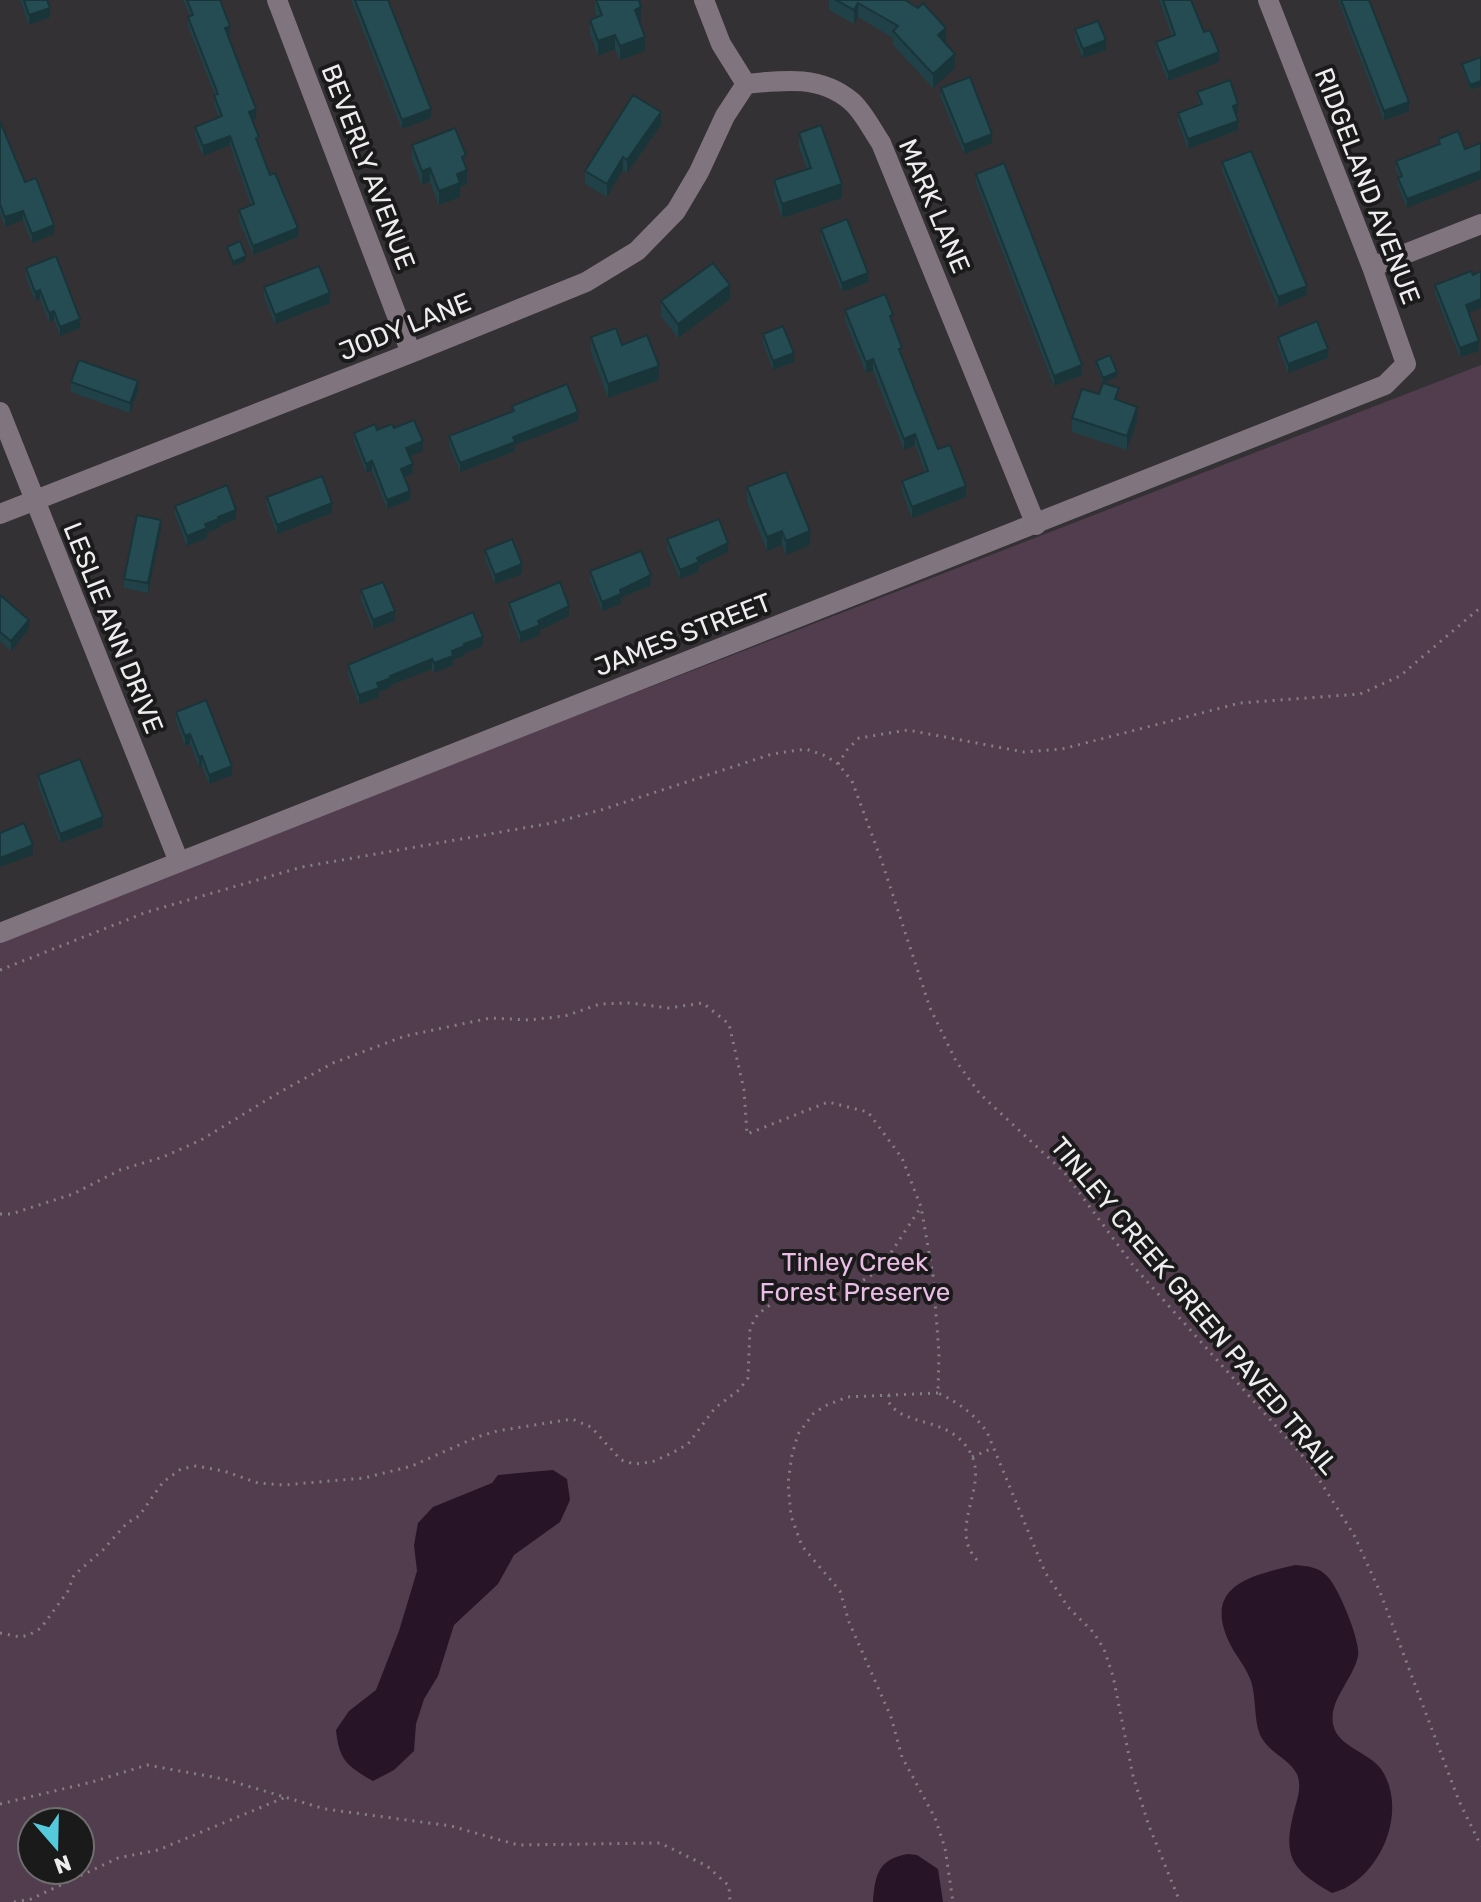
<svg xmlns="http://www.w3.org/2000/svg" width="1481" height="1902" font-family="Rubik,sans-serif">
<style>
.green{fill:#523d4f;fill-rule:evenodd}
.water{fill:#281427}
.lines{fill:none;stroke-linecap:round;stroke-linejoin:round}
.path{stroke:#828082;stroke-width:3;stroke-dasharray:2 6;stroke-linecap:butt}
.minor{stroke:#80747f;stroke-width:20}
.wall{fill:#1f4147}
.shaded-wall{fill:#193539}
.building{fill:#244c52;stroke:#193539;stroke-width:2}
.labels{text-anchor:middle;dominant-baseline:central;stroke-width:8;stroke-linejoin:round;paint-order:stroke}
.street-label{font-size:26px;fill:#eeecee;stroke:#1b1a1b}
.park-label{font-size:26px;fill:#ebbce6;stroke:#1b1a1b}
</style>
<rect width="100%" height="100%" fill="#343134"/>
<path class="green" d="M1481 365V1902H0V939ZM32 1822H80V1870H32Z"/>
<path class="water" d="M553 1470 567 1479 570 1500 560 1522 514 1555 498 1584 454 1625 438 1676 424 1699 416 1724 414 1751 394 1770 373 1781C347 1766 339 1760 336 1730L349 1711 376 1690 399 1631 417 1571 414 1545 418 1523 433 1507 492 1483 498 1475Z
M1295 1565C1308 1566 1319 1567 1328 1577 1339 1589 1361 1642 1358 1656 1353 1680 1329 1699 1333 1724 1337 1747 1369 1752 1381 1769 1410 1811 1379 1881 1332 1893 1288 1868 1282 1854 1296 1804 1299 1794 1301 1784 1297 1774 1289 1759 1272 1754 1263 1740 1253 1725 1257 1700 1251 1681 1246 1667 1236 1656 1230 1644 1202 1586 1249 1576 1295 1565Z
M908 1854 917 1855 938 1869 943 1902H873C875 1875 878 1859 908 1854Z"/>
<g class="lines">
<path class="path" d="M838 764 847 750 859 738 908 730 1024 752 1062 749 1240 703 1360 694 1400 676 1481 607
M0 970 147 912 302 867 552 823 601 810 772 754 806 749 826 756 838 764 852 781 882 862 930 1008 956 1061 980 1094 1064 1172 1135 1268 1308 1462 1354 1535 1380 1592 1459 1801 1481 1846
M0 1214H11L73 1194 120 1170 163 1157 201 1140 280 1092 333 1063 405 1036 490 1018 529 1020 565 1016 600 1004 630 1003 668 1008 703 1003 729 1024 744 1090 747 1134 828 1102 868 1112 902 1158 921 1207 933 1275 939 1353 938 1393C959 1403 973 1413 987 1432L1045 1572 1068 1607 1094 1633 1104 1649 1113 1676 1133 1776 1149 1826 1180 1902
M938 1393 847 1397 825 1406 813 1414 798 1434 792 1455 788 1483 791 1516 802 1546 840 1591 849 1622 891 1717 902 1757 935 1818 945 1848 953 1902
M889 1395 888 1401C903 1428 949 1415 970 1452 990 1486 947 1528 977 1560
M972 1457 993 1448
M0 1633 20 1637 29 1635 41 1628 68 1591 74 1575 103 1550 127 1523 139 1516 163 1482 181 1469 196 1466 224 1471 258 1483 284 1485 364 1478 412 1466 477 1437 497 1431 572 1419 591 1427 621 1460 634 1464 652 1462 674 1452 688 1444 715 1408 739 1390 748 1378 750 1328 758 1314 778 1299 794 1294 813 1298H834L875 1273 890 1254 921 1207
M0 1804 92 1782 147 1765 224 1779 325 1809 451 1826 518 1845 660 1843 707 1866 729 1886 730 1902
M14 1902 31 1899 118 1858 158 1850 286 1797"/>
<path class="minor" d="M277 0 411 353
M704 0 721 44 746 84C783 80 820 75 851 101 863 111 872 130 881 143L1036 525
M1372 267 1481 224
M0 412 179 862
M0 514 411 353 586 282 637 251 676 211 699 172 725 116 746 84
M0 933 1385 385 1406 364 1372 267 1268 0"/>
</g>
<path class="wall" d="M20 0H47L50 17 29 25Z
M183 0H220L230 35 228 36 256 119 253 120 259 146 298 237 253 255 239 220V210L251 205 230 145 203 156 195 136V127L219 117 214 105 215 95 188 26V17L190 16Z
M351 0H388L431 118 402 129Z
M595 0H639L641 21 639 22 645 51 620 60 615 49 598 56 590 34V20L597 17 595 12Z
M829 0H905L946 42 945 43 955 68 933 88 893 45V38L858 17 854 24 829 10Z
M1159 0H1191L1204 32 1219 62 1168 81 1156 51V42L1172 36Z
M1338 0H1369L1409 111 1384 121Z
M1075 29 1106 50 1083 58 1075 39Z
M1481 57V86L1470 90 1462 69V64Z
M941 88 992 143 964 154 941 98Z
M1197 92 1238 113 1236 114 1238 130 1188 149 1178 123V113L1199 105Z
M0 121 25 182 54 234 32 243 23 220 5 227 0 214Z
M661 125 627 173 623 170 607 197 585 184V171Z
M799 133 842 198 782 218 774 194V180L807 169 799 147Z
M1438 139 1465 149 1407 208 1398 186V178L1400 177 1396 169V161L1438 145Z
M412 145 466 167 467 184 460 187V197L439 205 430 182 422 185 412 159Z
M1222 162 1307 295 1278 307 1222 171Z
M976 174 1082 375 1054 386 976 183Z
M821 229 868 282 842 292 821 239Z
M26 268 80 328 60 336 54 320 49 322 40 299 35 301 26 277Z
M1435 285 1469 313 1479 351 1460 357 1435 294Z
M264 287 330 303 275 324 264 297Z
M730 299 678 338 661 316V301Z
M845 310 893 325 902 359 938 449 966 497 912 518 902 492V481L925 472 915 445 904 450 873 371 866 373 845 321Z
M763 334 794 362 773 370 763 343Z
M591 337 622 345 659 380 608 398 591 352Z
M1278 337 1328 358 1288 373 1278 346Z
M1096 361 1117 377 1103 383 1137 421 1127 450 1072 432V418L1099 394 1103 383 1096 366Z
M71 382 138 390 130 413 71 392Z
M512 406 578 421 515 445V451L460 472 449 445V436L512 411Z
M394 428 423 451 409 456 413 474 404 477 410 500 387 509 372 471 366 473 354 442V433Z
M747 487 810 545 786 555 782 545 767 551 747 501Z
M267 497 332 513 277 534 267 507Z
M175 506 236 519 219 526V528L207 533V538L187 546 175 515Z
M161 530 148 593 124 588V579Z
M667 539 728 552 699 566V572L680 579 667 549Z
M485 550 522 574 495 584 485 559Z
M590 571 651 585 621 598V604L602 611 590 581Z
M361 590 395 621 373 629 361 600Z
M0 595 29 629 11 651 0 641Z
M509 603 569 616 540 630V635L520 643 509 612Z
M483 646 465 653V655L453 660V665L434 673 432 669 391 685V687L379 692V697L359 705 348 674V665Z
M176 712 232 775 209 784 202 766 199 767 190 744 185 746 176 721Z
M38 775 103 827 60 843 38 785Z"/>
<path class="shaded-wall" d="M858 3V17L854 24V10Z
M641 7V21L635 24V10Z
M50 8V17L29 25V15Z
M230 26V35L225 37V28Z
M946 28V42L938 50V35Z
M615 35V49L598 56V41Z
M645 37V51L620 60V46Z
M1106 40V50L1083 58V49Z
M1219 52V62L1168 81V72Z
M955 54V68L933 88V74Z
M1481 81V86L1470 90V85Z
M1409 102V111L1384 121V111Z
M1238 104V113L1233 116V106Z
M256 109V119L249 121V112Z
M431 109V118L402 129V120Z
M661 112V125L627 173V160Z
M1238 121V130L1188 149V139Z
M992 134V143L964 154V145Z
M230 136V145L203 156V146Z
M623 157V170L607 197V184Z
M430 168V182L422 185V171Z
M467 170V184L460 187V197L439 205V191L457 174Z
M1481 171V179L1407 208V199Z
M842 184V198L782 218V204Z
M23 211V220L5 227V217Z
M54 225V234L32 243V234Z
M298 228V237L253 255V246Z
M246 256V261L233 266V262Z
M868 273V282L842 292V283Z
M730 285V299L678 338V324Z
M1307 286V295L1278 307V297Z
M40 290V299L35 301V292Z
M330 293V303L275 324V315Z
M1481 299V308L1466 314V305Z
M54 311V320L49 322V313Z
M80 319V328L60 336V327Z
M1479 341V351L1460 357V348Z
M1328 349V358L1288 373V364Z
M794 353V362L773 370V361Z
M873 359V371L866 373V362Z
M1082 365V375L1054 386V376Z
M659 366V380L608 398V384Z
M1117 372V377L1103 383V378Z
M138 381V390L130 413V403Z
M1137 407V421L1127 450V436Z
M578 412V421L515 445V451L460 472V463L513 437Z
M915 434V445L904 450V439Z
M423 441V451L406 458V448Z
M372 461V471L366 473V464Z
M413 464V474L401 478V469Z
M966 486V497L912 518V507Z
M410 491V500L387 509V500Z
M332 503V513L277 534V525Z
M236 510V519L219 526V528L207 533V538L187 546V536L218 517Z
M161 520V530L148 593V583Z
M782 531V545L767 551V537Z
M810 531V545L786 555V541Z
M728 543V552L699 566V572L680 579V570L697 558Z
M522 564V574L495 584V575Z
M651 575V585L621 598V604L602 611V602L620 590Z
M569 606V616L540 630V635L520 643V633L538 621Z
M395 611V621L373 629V620Z
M29 620V629L11 651V641Z
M483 637V646L465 653V655L453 660V665L434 673V663L464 644Z
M432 659V669L391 685V687L379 692V697L359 705V695L377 683 390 676Z
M190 734V744L185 746V736Z
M202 756V766L199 767V757Z
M232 766V775L209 784V775Z
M103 817V827L60 843V834Z
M33 845V855L0 867V858Z"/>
<path class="building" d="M24 0H47L50 8 29 15Z
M187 0H220L230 26 225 28 256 109 249 112 259 137 256 138 270 175 275 173 298 228 253 246 239 210 254 204 230 136 203 146 195 127 222 116 214 95 218 94 188 17 193 15Z
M355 0H388L431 109 402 120Z
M596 0H639L641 7 635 10 645 37 620 46 615 35 598 41 590 20 602 15Z
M836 0H905L918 8 923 3 946 28 938 35 955 54 933 74 893 31 898 26 858 3 854 10Z
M1163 0H1191L1204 32 1210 30 1219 52 1168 72 1156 42 1175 35Z
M1341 0H1369L1409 102 1384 111Z
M1098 21 1106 40 1083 49 1075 29Z
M1481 57V81L1470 85 1462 64Z
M970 77 992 134 964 145 941 88Z
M1230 80 1238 104 1233 106 1238 121 1188 139 1178 113 1202 104 1197 92Z
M633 95 661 112 627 160 623 157 607 184 585 171Z
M0 121 25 182 36 178 54 225 32 234 23 211 5 217 0 204Z
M821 125 842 184 782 204 774 180 811 168 799 133Z
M455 128 466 155 462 157 467 170 457 174 460 183 439 191 430 168 422 171 412 145Z
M1458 131 1465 149 1481 143V171L1407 199 1398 178 1402 176 1396 161 1440 144 1438 139Z
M1251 151 1307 286 1278 297 1222 162Z
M1004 163 1082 365 1054 376 976 174Z
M847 219 868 273 842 283 821 229Z
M240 241 246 256 233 262 227 247Z
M56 256 80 319 60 327 54 311 49 313 40 290 35 292 26 268Z
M713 263 730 285 678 324 661 301Z
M319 266 330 293 275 315 264 287Z
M1471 271 1473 275 1481 271V299L1466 305 1479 341 1460 348 1435 285Z
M885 294 893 315 890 316 902 348 899 349 938 449 950 445 966 486 912 507 902 481 928 471 915 434 904 439 873 359 866 362 845 310Z
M1317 321 1328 349 1288 364 1278 337Z
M783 326 794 353 773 361 763 334Z
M616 328 622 345 647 335 659 366 608 384 591 337Z
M1110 355 1117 372 1103 378 1096 361Z
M79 360 138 381 130 403 71 382Z
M1103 383 1119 388 1115 399 1137 407 1127 436 1072 418 1082 389 1099 394Z
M567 384 578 412 513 437 515 442 460 463 449 436 514 411 512 406Z
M414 420 423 441 406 448 413 464 401 469 410 491 387 500 372 461 366 464 354 433 375 424 377 430 392 424 394 428Z
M786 472 810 531 786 541 782 531 767 537 747 487Z
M322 476 332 503 277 525 267 497Z
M227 485 236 510 218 517 219 519 205 524 207 528 187 536 175 506Z
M137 515 161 520 148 583 124 579Z
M719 519 728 543 697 558 699 562 680 570 667 539Z
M512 539 522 564 495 575 485 550Z
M641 551 651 575 620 590 621 594 602 602 590 571Z
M383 582 395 611 373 620 361 590Z
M560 582 569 606 538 621 540 625 520 633 509 603Z
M0 595 29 620 11 641 0 632Z
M473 612 483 637 464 644 465 646 452 651 453 656 434 663 432 659 390 676 391 678 377 683 379 688 359 695 348 665Z
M206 700 232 766 209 775 202 756 199 757 190 734 185 736 176 712Z
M80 759 103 817 60 834 38 775Z
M24 823 33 845 0 858V833Z"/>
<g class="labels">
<g class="street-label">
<text transform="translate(368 167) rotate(69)">BEVERLY AVENUE</text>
<text transform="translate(1367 186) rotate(69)">RIDGELAND AVENUE</text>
<text transform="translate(934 206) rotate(67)">MARK LANE</text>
<text transform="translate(405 327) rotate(-22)">JODY LANE</text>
<text transform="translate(113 628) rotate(68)">LESLIE ANN DRIVE</text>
<text transform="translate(683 635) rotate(-21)">JAMES STREET</text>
<text transform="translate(1194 1306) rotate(50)">TINLEY CREEK GREEN PAVED TRAIL</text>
</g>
<g class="park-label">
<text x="855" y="1262">Tinley Creek<tspan x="855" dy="30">Forest Preserve</tspan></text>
</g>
</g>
<g transform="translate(56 1846) rotate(160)"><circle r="38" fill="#1b1a1b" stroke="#6f6e6f" stroke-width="2"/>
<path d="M0-6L14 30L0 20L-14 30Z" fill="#54cadc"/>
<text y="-12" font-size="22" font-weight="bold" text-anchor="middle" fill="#eeecee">N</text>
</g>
</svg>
